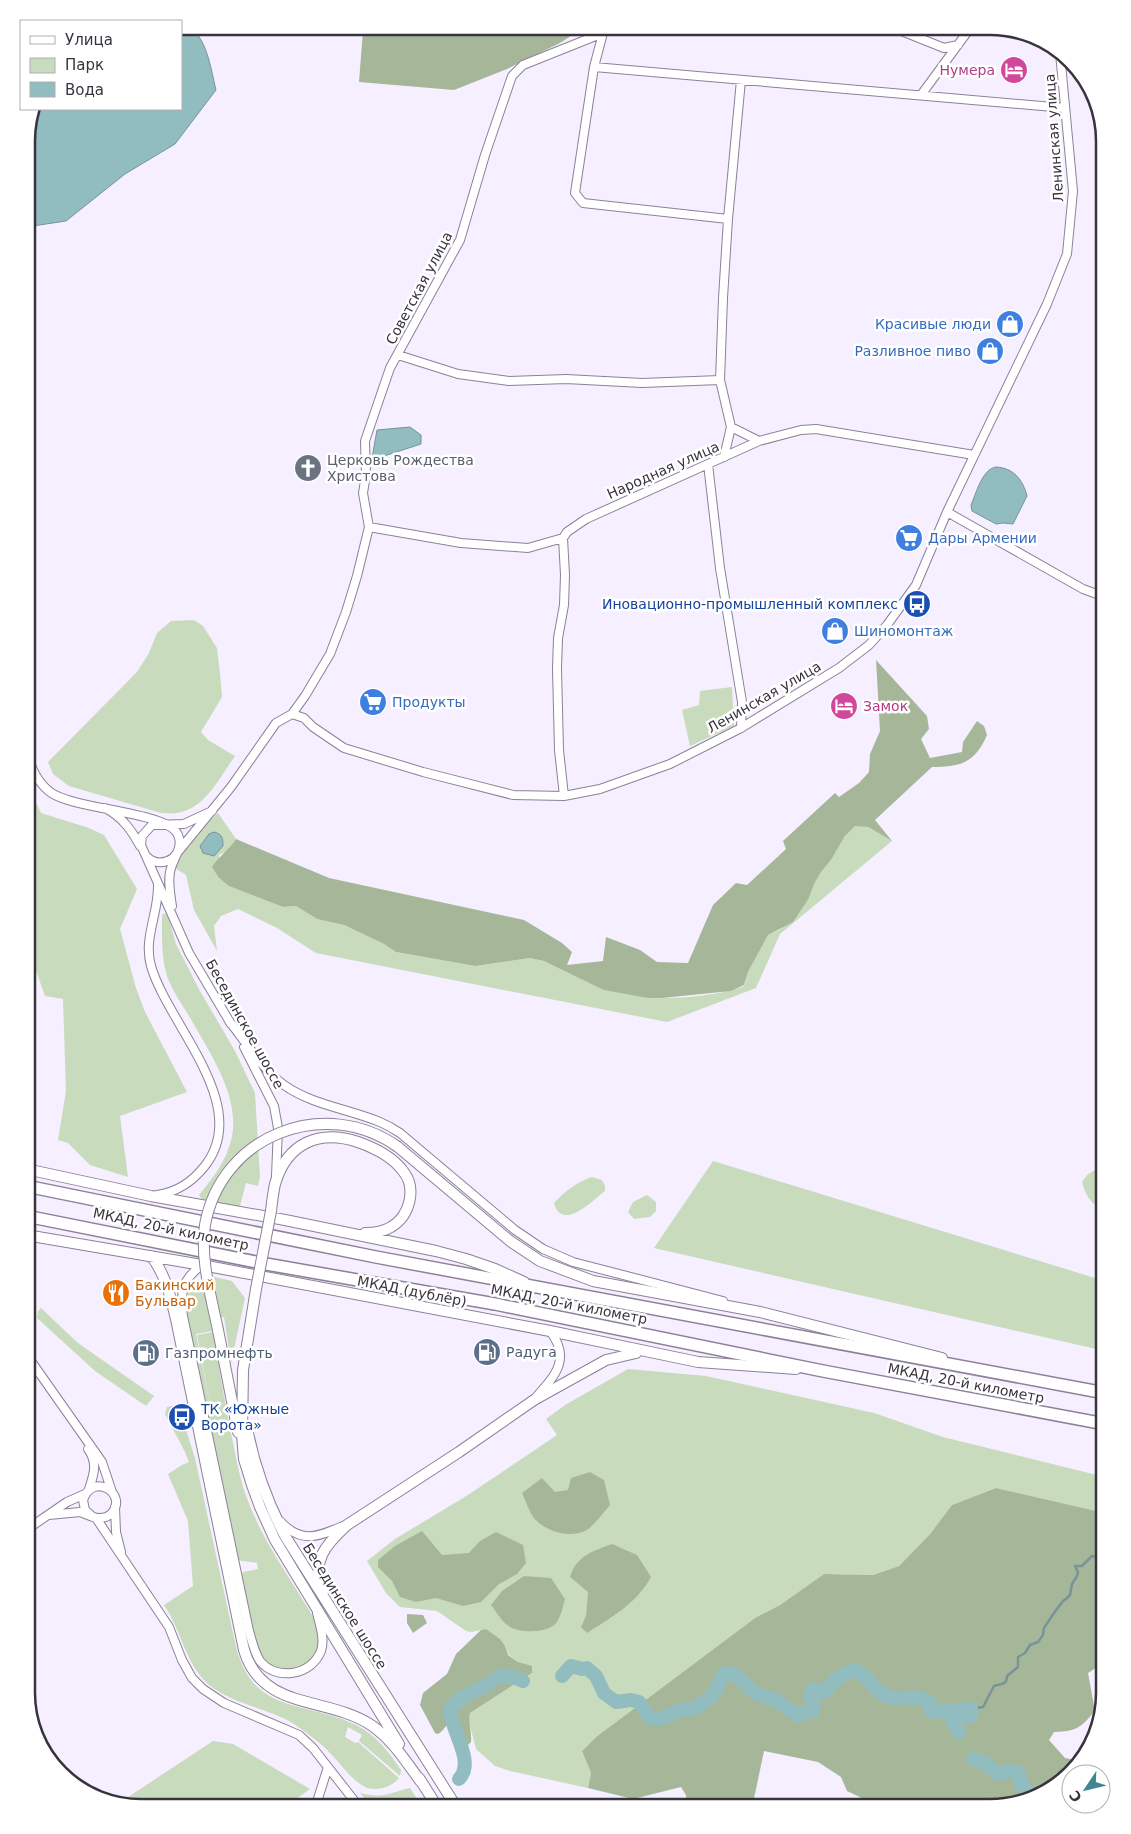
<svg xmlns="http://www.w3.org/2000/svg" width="1131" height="1834" font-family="'DejaVu Sans',sans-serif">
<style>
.green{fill:#c9dbbd}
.forest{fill:#a6b799}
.water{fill:#92bdc0;stroke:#779499}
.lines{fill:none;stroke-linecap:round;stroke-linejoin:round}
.stream{stroke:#779499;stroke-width:2.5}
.river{stroke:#92bdc0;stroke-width:14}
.minor-casing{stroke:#8c8198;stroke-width:10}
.major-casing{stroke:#8c8198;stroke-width:12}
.highway-casing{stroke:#8c8198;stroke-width:14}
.minor{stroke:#fff;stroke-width:8}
.major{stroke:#fff;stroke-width:10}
.highway{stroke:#fff;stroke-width:11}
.major-bridge-casing{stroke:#8c8198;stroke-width:12;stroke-linecap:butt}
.major-bridge{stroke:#fff;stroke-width:10}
.labels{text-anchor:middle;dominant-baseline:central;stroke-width:5;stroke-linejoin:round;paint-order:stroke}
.hotel-label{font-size:14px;fill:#b23c85;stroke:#fff;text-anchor:end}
.street-label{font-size:14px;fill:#38343e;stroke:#fff}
.shop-label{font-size:14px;fill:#366cbe;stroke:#fff;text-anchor:start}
.worship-label{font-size:14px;fill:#5b616d;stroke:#fff;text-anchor:start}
.transit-label{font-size:14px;fill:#164399;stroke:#fff;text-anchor:end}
.food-label{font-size:14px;fill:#c56008;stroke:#fff;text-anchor:start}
.service-label{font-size:14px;fill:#4e5e75;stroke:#fff;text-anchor:start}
.rim{fill:none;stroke:#38343e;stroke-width:2.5}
</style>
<rect width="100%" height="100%" fill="#f6efff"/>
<path class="green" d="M194 620 203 626 217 648 220 673 222 697 201 732 208 740 235 756C220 777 205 809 177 813 172 814 166 813 161 813L69 786 53 774 48 762 137 672 149 653 157 633 171 621Z
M732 687 734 726 690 746 682 710 699 705 700 691Z
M26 782 41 813 89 828 104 835 137 889 120 929 136 988 145 1012 187 1092 120 1116 128 1177 90 1165 68 1143 58 1140 66 1091 63 999 45 996 30 954 26 953Z
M218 813 236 839 229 850 219 855V878L230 886 283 907 296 906 317 919 344 925 384 944 396 952 475 966 530 958 544 961 648 998C674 999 720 996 744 986L748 972 768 935 781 929 809 898 814 884 821 872 831 860 845 836 855 825 868 827 892 841 780 934 756 988 667 1022 316 953 277 928 238 909 221 916 214 926 217 951 194 910 186 875 175 868C185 845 199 829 218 813Z
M165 913 168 916 176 944 200 991 235 1051 255 1093 260 1177 258 1186 246 1183 240 1206 251 1210 203 1201 199 1195C210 1181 222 1167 228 1150 247 1104 210 1054 189 1016 181 1003 172 990 167 976 161 956 162 936 162 915Z
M713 1161 1105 1281V1351L654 1248Z
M1096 1169H1105V1207C1091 1208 1085 1193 1082 1182L1087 1175Z
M592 1177 602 1180 605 1186V1191C592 1201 562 1232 554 1203 565 1191 577 1182 592 1177Z
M647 1195 656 1202V1211L650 1217 634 1219 628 1212 633 1202Z
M210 1276 232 1281 245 1298 231 1363 224 1317 211 1320 213 1331 196 1334 211 1409 197 1335 213 1332C219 1365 224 1399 231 1433 236 1457 240 1483 250 1506 262 1536 279 1562 296 1589 303 1602 314 1614 318 1629 327 1668 273 1690 256 1646L240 1578 243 1572 258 1569 257 1563 236 1560 186 1311C186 1291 191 1283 210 1276Z
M41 1308 78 1343 154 1396 146 1406 95 1371 37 1318 38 1311Z
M628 1369 706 1376 874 1413 943 1437 1105 1477V1513L996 1488 952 1505 930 1534 899 1566 873 1575 824 1574 780 1605 755 1618 596 1737 582 1751 591 1773 588 1788 510 1771 495 1766 476 1749 469 1722 470 1713 532 1673 508 1654 505 1646 486 1629 471 1632 466 1631 437 1611 400 1607 386 1593 367 1561 395 1539 468 1495 557 1435 546 1419 565 1405Z
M180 1404 182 1413 179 1414 181 1420H183L195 1458 236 1647C254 1716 305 1700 356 1725 376 1735 389 1752 401 1770L400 1776 359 1741 362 1735 348 1727 345 1737 355 1743 358 1742 399 1778C392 1787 376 1792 365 1787 350 1779 341 1764 330 1753 321 1743 308 1734 297 1726 271 1708 225 1704 203 1679 184 1657 180 1628 164 1605L193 1586 188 1521 168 1474 182 1465 189 1462 185 1452 165 1414 167 1407Z
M213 1741 233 1744 310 1789 284 1808H134L119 1803Z
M410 1788 423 1808H372L360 1793C387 1799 387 1793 410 1788Z"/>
<path class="forest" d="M356 26H580V30L560 43 507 69 454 90 359 82 363 30Z
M876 660 927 716 929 729 921 739 930 758 962 752 963 742 977 721 984 726 987 735C975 763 960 767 932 767L875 820 892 841 868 827 855 826 845 836 831 860 821 872 814 884 809 898 793 922 768 935 748 972 744 985 731 991 662 998H648L604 990 544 961 530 958 475 966 396 952 384 944 344 925 317 919 296 906 283 907 229 886 219 878 212 867C219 856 229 850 236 839L329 878 524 920 562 943 572 952 567 965 603 961 606 937 640 950 657 962 688 963 713 905 736 883 747 885 786 849 783 841 835 793 839 797 859 783 869 772 870 754 880 731Z
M590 1472 604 1480 610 1505C604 1512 593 1527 585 1531 569 1538 546 1532 534 1518 529 1512 526 1501 522 1493L542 1478 555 1492 568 1490 571 1478Z
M996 1488 1105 1513V1662L1088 1673 1095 1711C1080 1728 1078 1731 1054 1732L1049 1740 1065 1758 1081 1761 1041 1796 990 1808H883L847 1791 841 1777 818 1762 764 1751 752 1808H687L686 1795 681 1787 633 1799 588 1788 591 1773 582 1751 596 1737 755 1618 780 1605 824 1574 873 1575 899 1566 930 1534 952 1505Z
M422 1531 442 1555 469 1553 480 1541 496 1532 523 1545 526 1563 517 1574 499 1584 481 1602 463 1606 436 1598 416 1602 400 1597 392 1581 378 1567V1560L395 1546Z
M612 1544 637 1555 651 1577C636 1604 612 1617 587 1633L581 1627 586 1616 588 1592 570 1577C576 1556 593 1551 612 1544Z
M524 1576 551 1578 565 1599C563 1606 561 1616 557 1622 549 1634 515 1634 506 1624 500 1619 496 1611 491 1605L502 1591Z
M407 1614 423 1615 427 1623 413 1633 407 1623Z
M486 1629 500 1639 505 1646 508 1655 518 1662 532 1666V1673L470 1713C468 1723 472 1732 471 1742L466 1747 456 1724C445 1722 446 1729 438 1734L435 1733 420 1705 423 1693 447 1674 456 1654 481 1630Z"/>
<path class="water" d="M181 26C206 26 211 71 216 90L175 144 125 174 66 221 26 227V134L32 109H181Z
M410 427 421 435V444L384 456 372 458 377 430Z
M996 467C1014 468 1023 480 1027 496L1013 524 1003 523 996 524 972 511 971 505C976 494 982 469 996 467Z
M214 832C222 834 223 838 223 846L214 856 203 853 200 846 209 834Z"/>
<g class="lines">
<path class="stream" d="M971 1709 983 1707 994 1686C1001 1684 1007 1685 1007 1676L1018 1667V1657L1025 1653 1030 1645 1038 1642 1043 1635 1044 1628 1054 1613 1063 1601 1066 1599 1070 1595 1072 1584 1077 1576 1078 1572 1075 1566H1082L1092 1556 1103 1558 1105 1557"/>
<path class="river" d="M562 1676 571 1666 582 1669 587 1668 596 1676 604 1693 616 1702 631 1700 639 1702 650 1718H663L679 1710 694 1709 710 1698 717 1689 719 1682 724 1674 730 1673 741 1679 755 1693 776 1700 799 1716 805 1712 813 1711 814 1707 810 1694 814 1689 822 1692 826 1691 836 1679 853 1670C870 1675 872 1690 887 1696 900 1702 923 1691 931 1705L930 1709 933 1712 971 1709V1716L951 1717 959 1732
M973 1759 985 1763 997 1774 1009 1771 1018 1772 1022 1786 1035 1797
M459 1779C476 1761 450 1730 450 1709L464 1696 485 1686 500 1676 513 1677 523 1681"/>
<g class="minor-casing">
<path id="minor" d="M889 26 944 48 958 45
M603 33 594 67 575 193 583 203 728 219
M594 67 1065 108
M921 95 971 27
M398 355 458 374 509 381 566 379 642 383 720 380
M731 427 759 441
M724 457 731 427 720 380 723 298 728 219 741 80
M708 464 720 568 742 702 741 728
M947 512 1083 589 1105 597
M369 527 461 543 528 548 563 538 567 532 586 519 759 441 801 430 816 429 974 455
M563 538 565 575 564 605 558 638 557 669 559 750 564 796
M292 714 304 718 313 727 344 748 423 772 513 795 564 796 600 789 670 764 741 728 839 668 869 645 887 625 916 585 947 512 1047 304 1067 254 1073 191 1060 53
M292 714 305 696 330 654 346 612 357 576 369 527 363 493 366 474 365 441 390 368 460 240 485 155 512 76 523 65 603 33 604 26
M26 754C32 768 37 782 50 792 74 810 168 811 178 835 184 848 172 859 170 872 168 883 170 894 172 906
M105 808C122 817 131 829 140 846
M212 811 184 824 152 825 142 836 141 845 189 953 231 1024
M146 856C154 864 164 864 173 858L231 787 276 723 292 714
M229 1021C246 1042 262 1069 284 1085 312 1105 349 1109 380 1122 387 1125 394 1129 400 1133L515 1230 543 1249 573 1262 723 1301
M244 1047 274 1106 278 1128 276 1176
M157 1195C177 1192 191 1183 204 1167 254 1106 168 1025 151 966 143 938 159 913 158 884
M202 1265C182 1279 180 1293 183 1316L249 1631C252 1641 254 1652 260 1661 276 1681 311 1676 321 1651 325 1639 320 1625 317 1613
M26 1354 102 1462 112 1492
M537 1396C556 1375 571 1358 550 1331
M88 1449C98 1463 94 1474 89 1489
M115 1507 116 1532 121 1552
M49 1515 80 1512 93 1517C100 1519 107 1518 112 1513 128 1494 93 1471 83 1500L85 1510 93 1517
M96 1518 169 1627 182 1660 192 1678 203 1689 224 1703 299 1735 313 1748 360 1808
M280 1521C301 1544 317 1537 343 1526
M26 1530 67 1502 85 1494
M315 1808 328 1767"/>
</g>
<g class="major-casing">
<path id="major" d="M398 1147 510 1241 540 1261 593 1281 760 1312 942 1358
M26 1169 151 1196 285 1220 436 1251 466 1259 495 1269 524 1282
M271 1211C272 1202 273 1193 275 1184 287 1143 319 1129 358 1142 375 1148 392 1156 403 1171 417 1188 410 1216 391 1227 383 1232 374 1233 365 1233
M26 1235 202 1265 550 1331 698 1362 796 1369
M151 1256C165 1273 171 1298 176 1319L244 1650C262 1711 327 1696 371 1725 392 1739 407 1763 421 1782
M256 1289 243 1370 242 1434 244 1459 252 1485 260 1507 275 1540 399 1744
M218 1330 238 1432
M247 1428C254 1466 267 1501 285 1536L457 1808
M323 1592C310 1562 326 1544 347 1525L459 1452 534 1400 606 1360 636 1353
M419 1778 438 1808"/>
</g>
<g class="highway-casing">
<path id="highway" d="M26 1186 376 1257 1105 1393
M26 1216 266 1264 495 1304 823 1371 1105 1424"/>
</g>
<use href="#minor" class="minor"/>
<use href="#major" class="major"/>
<use href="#highway" class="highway"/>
<g class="major-bridge-casing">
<path id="major-bridge" d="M256 1289 271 1211
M218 1330C211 1296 200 1259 205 1225 221 1135 325 1095 398 1147"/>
</g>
<use href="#major-bridge" class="major-bridge"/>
</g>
<defs>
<g id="hotel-disc" transform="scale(1.4375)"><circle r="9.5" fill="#d1479c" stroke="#fff"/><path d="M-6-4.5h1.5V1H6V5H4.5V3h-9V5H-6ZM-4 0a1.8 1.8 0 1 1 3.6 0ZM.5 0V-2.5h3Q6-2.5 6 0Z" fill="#fff"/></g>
<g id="shop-disc" transform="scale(1.4375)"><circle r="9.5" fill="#3f7fe0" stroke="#fff"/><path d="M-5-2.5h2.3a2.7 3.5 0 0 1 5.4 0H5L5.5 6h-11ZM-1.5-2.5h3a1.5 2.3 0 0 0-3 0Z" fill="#fff"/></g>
<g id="church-disc" transform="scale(1.4375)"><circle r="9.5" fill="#6b7280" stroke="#fff"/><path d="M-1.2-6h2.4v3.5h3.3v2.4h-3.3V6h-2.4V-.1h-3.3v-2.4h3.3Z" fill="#fff"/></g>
<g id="supermarket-disc" transform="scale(1.4375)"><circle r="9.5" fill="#3f7fe0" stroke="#fff"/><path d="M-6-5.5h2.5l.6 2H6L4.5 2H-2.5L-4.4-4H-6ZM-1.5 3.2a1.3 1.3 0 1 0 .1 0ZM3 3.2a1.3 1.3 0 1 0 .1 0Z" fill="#fff"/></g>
<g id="bus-disc" transform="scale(1.4375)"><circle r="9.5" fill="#1a4fb4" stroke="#fff"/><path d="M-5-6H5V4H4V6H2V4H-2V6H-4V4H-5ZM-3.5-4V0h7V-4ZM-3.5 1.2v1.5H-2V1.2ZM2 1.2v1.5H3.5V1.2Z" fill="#fff"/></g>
<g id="restaurant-disc" transform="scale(1.4375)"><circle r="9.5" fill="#e8710a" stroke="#fff"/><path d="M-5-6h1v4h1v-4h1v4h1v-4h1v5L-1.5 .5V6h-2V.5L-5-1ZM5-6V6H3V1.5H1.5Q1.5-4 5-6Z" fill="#fff"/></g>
<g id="fuel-disc" transform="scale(1.4375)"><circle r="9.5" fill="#5c6f8a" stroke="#fff"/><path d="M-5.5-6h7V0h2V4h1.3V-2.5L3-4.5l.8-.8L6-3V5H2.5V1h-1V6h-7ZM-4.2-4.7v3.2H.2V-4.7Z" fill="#fff"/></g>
</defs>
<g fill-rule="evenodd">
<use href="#hotel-disc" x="1014" y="70"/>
<use href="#shop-disc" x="1010" y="324"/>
<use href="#shop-disc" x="990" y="351"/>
<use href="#church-disc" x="308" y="468"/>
<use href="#supermarket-disc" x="909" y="538"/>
<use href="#bus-disc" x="917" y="604"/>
<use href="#shop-disc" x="835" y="631"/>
<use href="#supermarket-disc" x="373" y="702"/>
<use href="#hotel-disc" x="844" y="706"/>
<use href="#restaurant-disc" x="116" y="1293"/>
<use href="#fuel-disc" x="487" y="1352"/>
<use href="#fuel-disc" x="146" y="1353"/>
<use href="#bus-disc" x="182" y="1417"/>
</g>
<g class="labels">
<g class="hotel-label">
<text x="995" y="70">Нумера</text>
<text x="863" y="706" text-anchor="start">Замок</text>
</g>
<g class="street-label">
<text transform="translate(1054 138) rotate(-94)">Ленинская улица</text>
<text transform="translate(419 288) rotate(-62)">Советская улица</text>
<text transform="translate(663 470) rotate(-24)">Народная улица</text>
<text transform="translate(764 697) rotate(-30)">Ленинская улица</text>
<text transform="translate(245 1024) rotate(61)">Бесединское шоссе</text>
<text transform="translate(171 1229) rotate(12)">МКАД, 20-й километр</text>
<text transform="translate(412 1291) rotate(11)">МКАД (дублёр)</text>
<text transform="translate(569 1304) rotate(11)">МКАД, 20-й километр</text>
<text transform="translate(966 1383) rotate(11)">МКАД, 20-й километр</text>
<text transform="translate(345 1606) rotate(58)">Бесединское шоссе</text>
</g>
<g class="shop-label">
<text x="991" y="324" text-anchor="end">Красивые люди</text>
<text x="971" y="351" text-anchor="end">Разливное пиво</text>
<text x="928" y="538">Дары Армении</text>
<text x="854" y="631">Шиномонтаж</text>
<text x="392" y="702">Продукты</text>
</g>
<g class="worship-label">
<text x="327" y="460">Церковь Рождества<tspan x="327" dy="16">Христова</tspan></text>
</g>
<g class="transit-label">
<text x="898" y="604">Иновационно-промышленный комплекс</text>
<text x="201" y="1409" text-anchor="start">ТК «Южные<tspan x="201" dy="16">Ворота»</tspan></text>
</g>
<g class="food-label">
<text x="135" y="1285">Бакинский<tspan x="135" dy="16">Бульвар</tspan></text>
</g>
<g class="service-label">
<text x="506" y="1352">Радуга</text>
<text x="165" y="1353">Газпромнефть</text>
</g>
</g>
<path d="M0 0H1131V1834H0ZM141 35H990A106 106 0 0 1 1096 141V1693A106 106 0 0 1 990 1799H141A106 106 0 0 1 35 1693V141A106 106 0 0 1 141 35Z" fill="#fff" fill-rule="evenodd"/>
<path class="rim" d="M141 35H990A106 106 0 0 1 1096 141V1693A106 106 0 0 1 990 1799H141A106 106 0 0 1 35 1693V141A106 106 0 0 1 141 35Z"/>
<rect x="20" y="20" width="162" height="90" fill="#ffffff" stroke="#afaeb2"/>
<rect x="30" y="36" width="25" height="8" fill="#ffffff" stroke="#afaeb2"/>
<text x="65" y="45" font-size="15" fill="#38343e">Улица</text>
<rect x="30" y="58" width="25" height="15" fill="#c9dbbd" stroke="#afaeb2"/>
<text x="65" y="70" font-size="15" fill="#38343e">Парк</text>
<rect x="30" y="82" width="25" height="15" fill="#92bdc0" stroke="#afaeb2"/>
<text x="65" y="95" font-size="15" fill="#38343e">Вода</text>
<g transform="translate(1086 1789) rotate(235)"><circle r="24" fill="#ffffff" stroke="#afaeb2"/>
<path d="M0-4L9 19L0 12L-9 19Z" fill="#3f878c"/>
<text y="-8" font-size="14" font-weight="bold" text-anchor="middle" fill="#38343e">С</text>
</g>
</svg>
